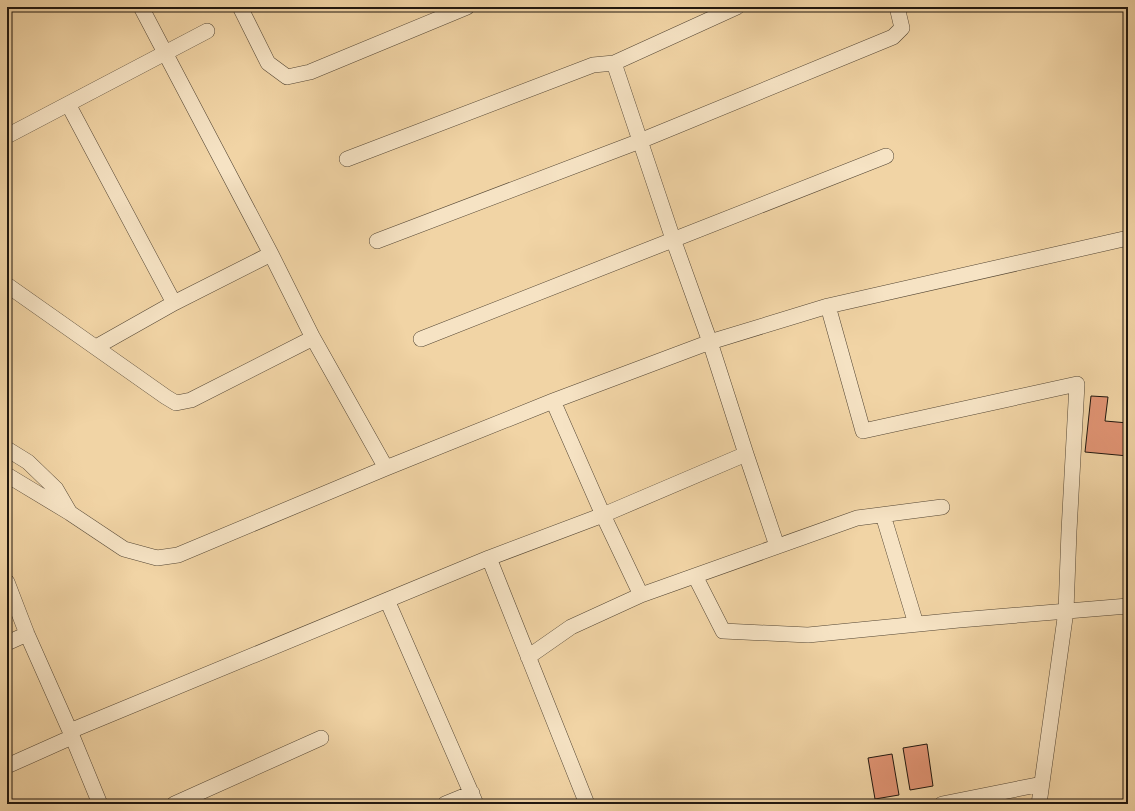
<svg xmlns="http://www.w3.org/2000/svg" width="1135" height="811" font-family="'IM FELL DW Pica',serif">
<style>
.building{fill:#e29575;stroke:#20170f}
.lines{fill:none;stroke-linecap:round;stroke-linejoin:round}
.minor-casing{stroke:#544634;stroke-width:16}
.minor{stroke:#f6e3c4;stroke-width:15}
</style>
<rect width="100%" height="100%" fill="#f1d4a5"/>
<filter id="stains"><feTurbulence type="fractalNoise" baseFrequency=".005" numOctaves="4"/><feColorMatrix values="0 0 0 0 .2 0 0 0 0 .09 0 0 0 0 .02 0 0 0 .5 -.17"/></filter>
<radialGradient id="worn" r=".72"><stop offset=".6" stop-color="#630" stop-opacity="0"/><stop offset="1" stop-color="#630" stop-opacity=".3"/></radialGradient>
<path class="building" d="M1091 396 1108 397 1105 421 1128 423V456L1085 452Z
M927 744 933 786 910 790 903 748Z
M892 754 899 795 875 799 868 758Z"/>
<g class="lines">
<g class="minor-casing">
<path id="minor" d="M141 7 271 254 313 338 386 468
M240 7 268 63 287 77 310 72 467 7
M614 63 673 239 710 342 746 454 777 546
M68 104 174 303
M7 136 207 31
M347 159 593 65 614 63 737 7
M377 241 640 141 893 37 902 28 897 7
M7 285 166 397 176 403 191 400 313 338
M828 306 863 431 1077 384 1069 531 1066 611 1039 804
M421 339 886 156
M96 347 174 303 271 254
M553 401 603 515 746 454
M7 449 28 462 56 489 70 513
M7 475 70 513 124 549 157 558 178 555 386 468 553 401 710 342 828 306 1128 238
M883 515 916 624
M489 558 587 804
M695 576 723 631 808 635 959 620 1128 606
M7 582 27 634 70 731 100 804
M387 600 476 804
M7 643 27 634
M528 657 571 627 641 595
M70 731 489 558 603 515 641 595 857 518 942 507
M7 766 72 737
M174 804 321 738
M445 804 472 793
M942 804 1042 784"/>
</g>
<use href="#minor" class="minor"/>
</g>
<rect width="1135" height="811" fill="none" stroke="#f1d4a5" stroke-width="24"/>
<rect x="8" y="8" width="1119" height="795" fill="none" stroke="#20170f" stroke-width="2"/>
<rect x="12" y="12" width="1111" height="787" fill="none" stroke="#20170f"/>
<rect width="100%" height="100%" filter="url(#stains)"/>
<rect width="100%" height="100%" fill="url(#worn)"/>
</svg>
